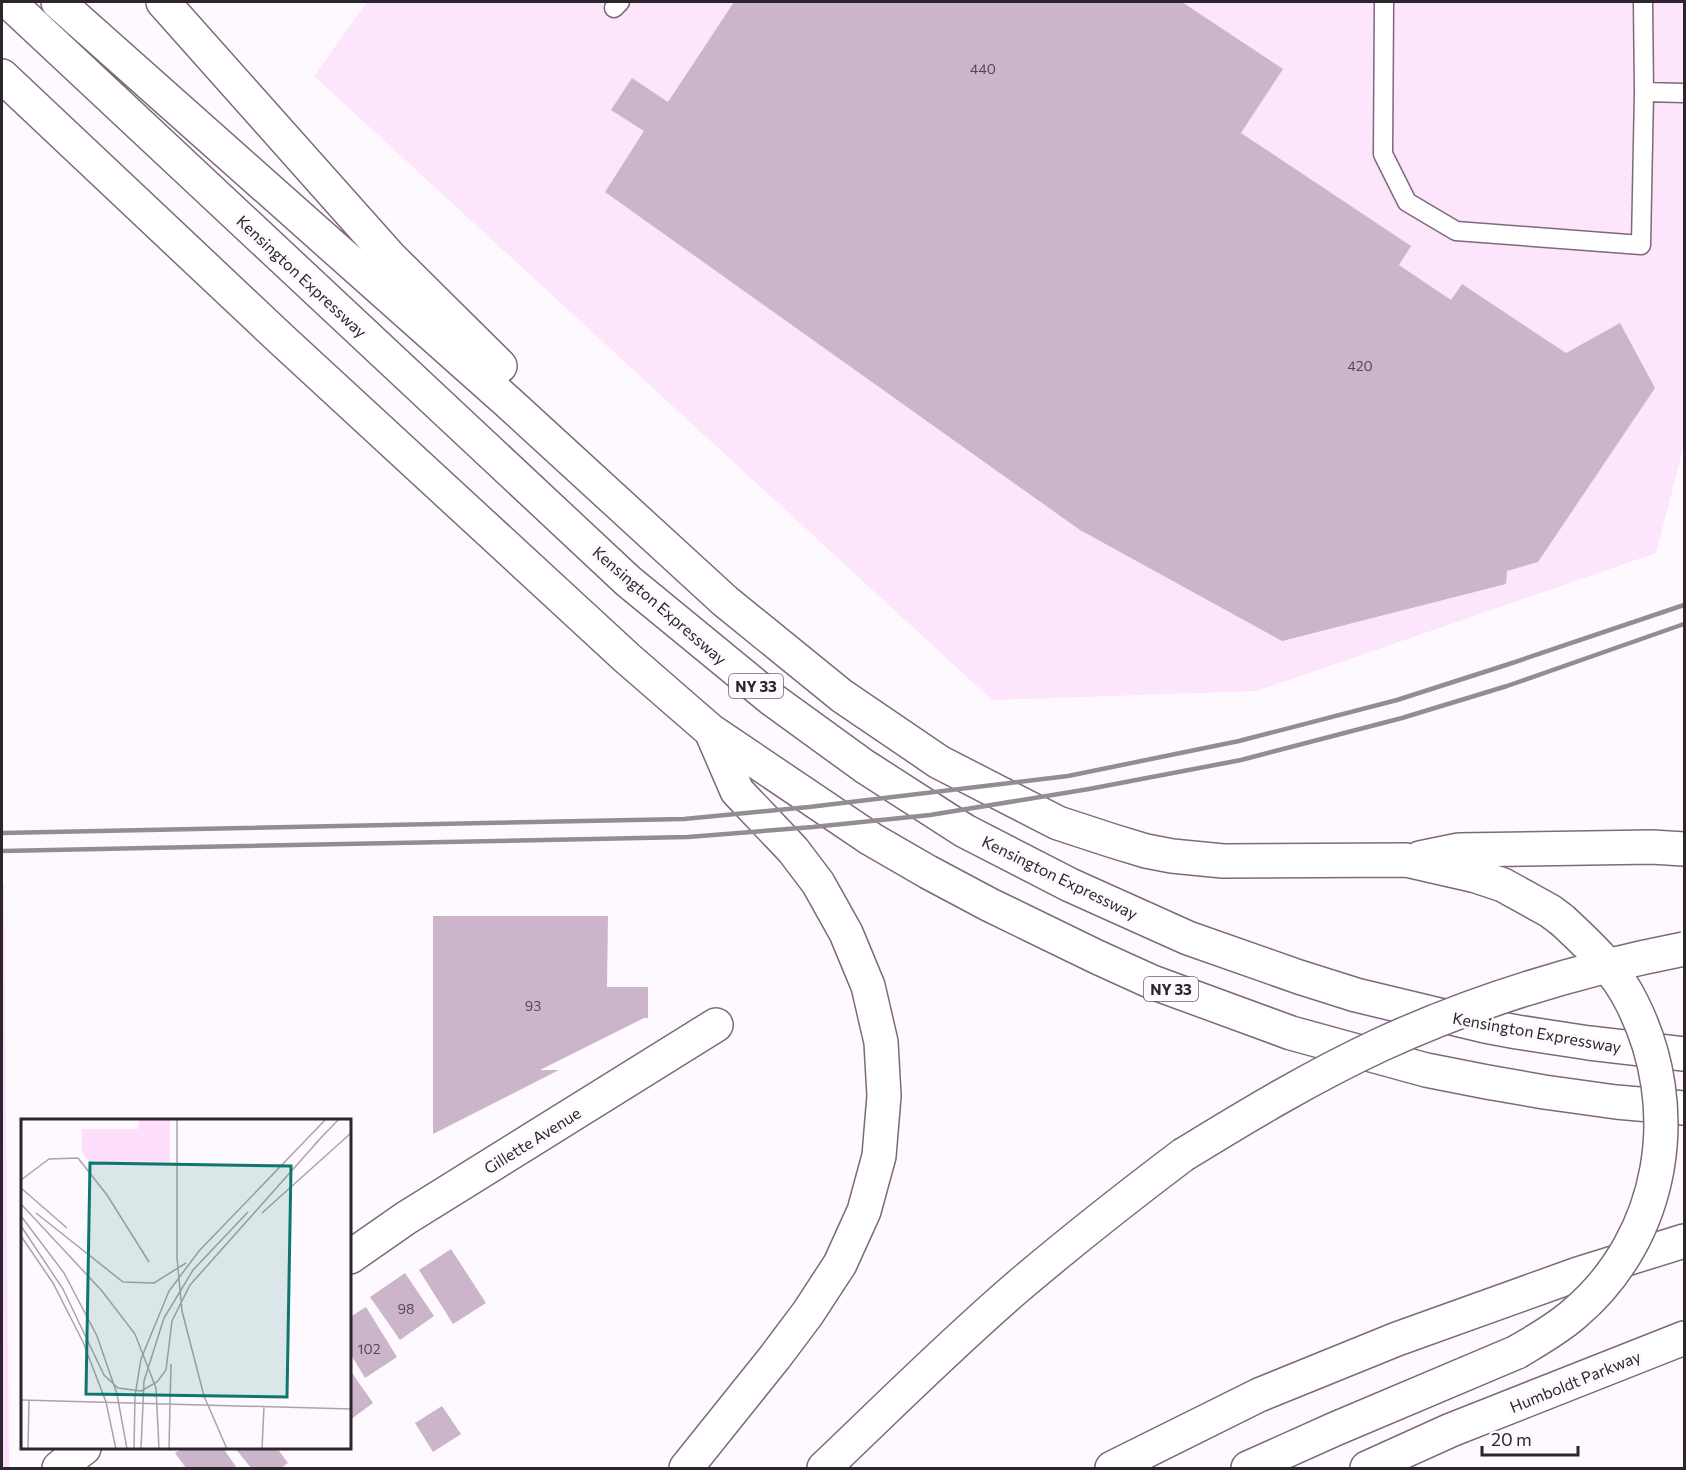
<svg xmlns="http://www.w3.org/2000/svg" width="1686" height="1470" font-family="Commissioner,sans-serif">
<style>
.built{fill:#fde5fc}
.green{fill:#fddffc}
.building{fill:#ccb5cb}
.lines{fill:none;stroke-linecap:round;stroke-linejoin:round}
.service-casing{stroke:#7d697c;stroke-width:21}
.minor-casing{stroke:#7d697c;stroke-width:36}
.motorway-casing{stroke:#7d697c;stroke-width:36}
.service{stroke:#fff;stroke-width:18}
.minor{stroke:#fff;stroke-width:33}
.motorway{stroke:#fff;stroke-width:33}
.rail{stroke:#938c93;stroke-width:4.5}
.motorway-bridge-casing{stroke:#7d697c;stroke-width:36;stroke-linecap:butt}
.motorway-bridge{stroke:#fff;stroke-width:33}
.labels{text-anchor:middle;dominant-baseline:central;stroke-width:6;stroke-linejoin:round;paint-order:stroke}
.number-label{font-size:14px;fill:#554854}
.shield{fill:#fef9fe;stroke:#6c646c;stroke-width:1.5}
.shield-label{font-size:15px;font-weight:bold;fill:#2d242d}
.street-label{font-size:16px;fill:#2d242d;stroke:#fef9fe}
.inset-road{fill:none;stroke:#aaa4aa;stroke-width:1.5}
.view{fill:#0f766e;fill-opacity:0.15;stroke:#0f766e;stroke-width:3}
.inset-edge{fill:none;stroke:#2d242d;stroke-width:3}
</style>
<rect width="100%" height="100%" fill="#fef9fe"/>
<path class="built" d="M367 2H1684V445L1656 553 1257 691 992 700 314 76Z"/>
<path class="green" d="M2 885H4L9 1468H2Z"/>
<path class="building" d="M734 2H1182L1283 69 1241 133 1411 246 1399 265 1451 300 1462 284 1566 353 1620 323 1655 388 1538 562 1507 571 1506 584 1282 641 1080 530 605 192 644 131 611 110 632 78 668 102Z
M433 916H608L607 987H648V1018H644L540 1070H559L433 1134Z
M451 1249 486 1303 453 1324 419 1270Z
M405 1273 434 1316 400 1340 370 1297Z
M366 1307 397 1357 365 1378 350 1353V1317Z
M350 1370 373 1403 350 1420Z
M442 1406 461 1434 433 1452 415 1423Z
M183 1448H223L237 1468H186L175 1453Z
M235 1448H277L288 1463 281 1468H251Z"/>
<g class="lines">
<g class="service-casing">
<path id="service" d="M1384 2 1383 154 1407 202 1456 231 1641 245 1644 92 1643 2
M614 8 620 2
M1644 92 1684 93"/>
</g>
<g class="minor-casing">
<path id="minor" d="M350 1257 406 1218 716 1025
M59 1468 84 1448
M1367 1468 1451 1430 1684 1338"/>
</g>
<g class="motorway-casing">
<path id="motorway" d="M9 2 628 581 773 700 864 766 965 831 1070 885 1188 938 1299 977 1356 995 1485 1026 1517 1032 1589 1043 1684 1054
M58 2 509 403 725 601 842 696 939 762 1058 823 1113 841 1146 851 1172 856 1223 861 1406 860 1476 876 1503 885 1550 911 1562 920
M163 2 390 257 500 366
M2 76 280 338 627 658 711 731 871 839 928 872 990 905 1097 957 1152 982 1291 1033 1426 1070 1487 1082 1544 1092 1616 1102 1684 1108
M1420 858 1459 850 1652 847 1684 849
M686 1468 775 1357 808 1313 840 1264 864 1211 879 1156 884 1096 881 1042 868 986 846 933 818 883 793 850 737 791 711 731
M824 1468C887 1408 949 1346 1015 1289 1069 1243 1126 1198 1183 1155
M1112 1468 1259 1395 1397 1339 1578 1274 1684 1241
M1248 1468 1335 1429 1517 1352"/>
</g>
<use href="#service" class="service"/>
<use href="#minor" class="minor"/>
<use href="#motorway" class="motorway"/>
<path class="rail" d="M2 833 684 819 809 807 1068 776 1239 741 1397 700 1506 665 1684 605
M2 851 688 837 813 827 930 815 1089 789 1241 760 1402 718 1507 686 1684 624"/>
<g class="motorway-bridge-casing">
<path id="motorway-bridge" d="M1183 1155C1248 1115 1313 1076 1382 1044 1478 1000 1581 969 1684 949
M1517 1352C1537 1340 1557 1329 1574 1314 1665 1237 1685 1108 1632 1003 1616 970 1589 945 1562 920"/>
</g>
<use href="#motorway-bridge" class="motorway-bridge"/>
</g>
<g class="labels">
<g class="number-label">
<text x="983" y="68">440</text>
<text x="1360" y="365">420</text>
<text x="533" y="1005">93</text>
<text x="406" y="1308">98</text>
<text x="369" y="1348">102</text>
</g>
<g class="shield">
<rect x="729" y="674" width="54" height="24" rx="4.5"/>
<rect x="1144" y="977" width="54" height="24" rx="4.5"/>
</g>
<g class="shield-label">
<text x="756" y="686">NY 33</text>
<text x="1171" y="989">NY 33</text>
</g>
<g class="street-label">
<text transform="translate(302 276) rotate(43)">Kensington Expressway</text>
<text transform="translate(660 605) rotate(41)">Kensington Expressway</text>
<text transform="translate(1060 877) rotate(26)">Kensington Expressway</text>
<text transform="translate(1537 1032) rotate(10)">Kensington Expressway</text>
<text transform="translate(532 1140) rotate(-32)">Gillette Avenue</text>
<text transform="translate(1575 1381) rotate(-22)">Humboldt Parkway</text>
</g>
</g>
<g transform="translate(21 1119)">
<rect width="330" height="330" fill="#fef9fe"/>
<path d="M118 0H149V46L69 45 61 32V10H117Z" fill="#fddffc"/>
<path class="inset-road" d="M156 0V139L161 192 183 277 206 330M294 25 318 0M0 61 28 40 57 39 86 76 128 143M0 69 46 109M0 85 81 172 114 215 135 269 138 330M15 94 102 163 133 164 165 144M241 94 330 14M0 97 43 154 76 217 96 275 106 330M0 107 42 170 83 256 97 269 120 272 136 263 145 251 151 202 169 166 298 21M0 117 32 164 62 223 85 283 95 330M0 281 330 290M149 285 150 245M7 330 8 281M113 330 114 277 120 240 148 172 178 132 305 0M120 330 123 262 143 199 172 151 227 93M148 330 149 285M241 330 243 287"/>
<path class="view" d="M69 44 270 47 266 278 65 275Z"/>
<rect width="330" height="330" class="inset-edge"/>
</g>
<rect width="1686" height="1470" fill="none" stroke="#2d242d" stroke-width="6"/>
<path d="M1482 1446v9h96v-9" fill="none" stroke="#2d242d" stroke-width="3"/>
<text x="1491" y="1446" font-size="18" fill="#2d242d" stroke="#fef9fe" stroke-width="4.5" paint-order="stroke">20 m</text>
</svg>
